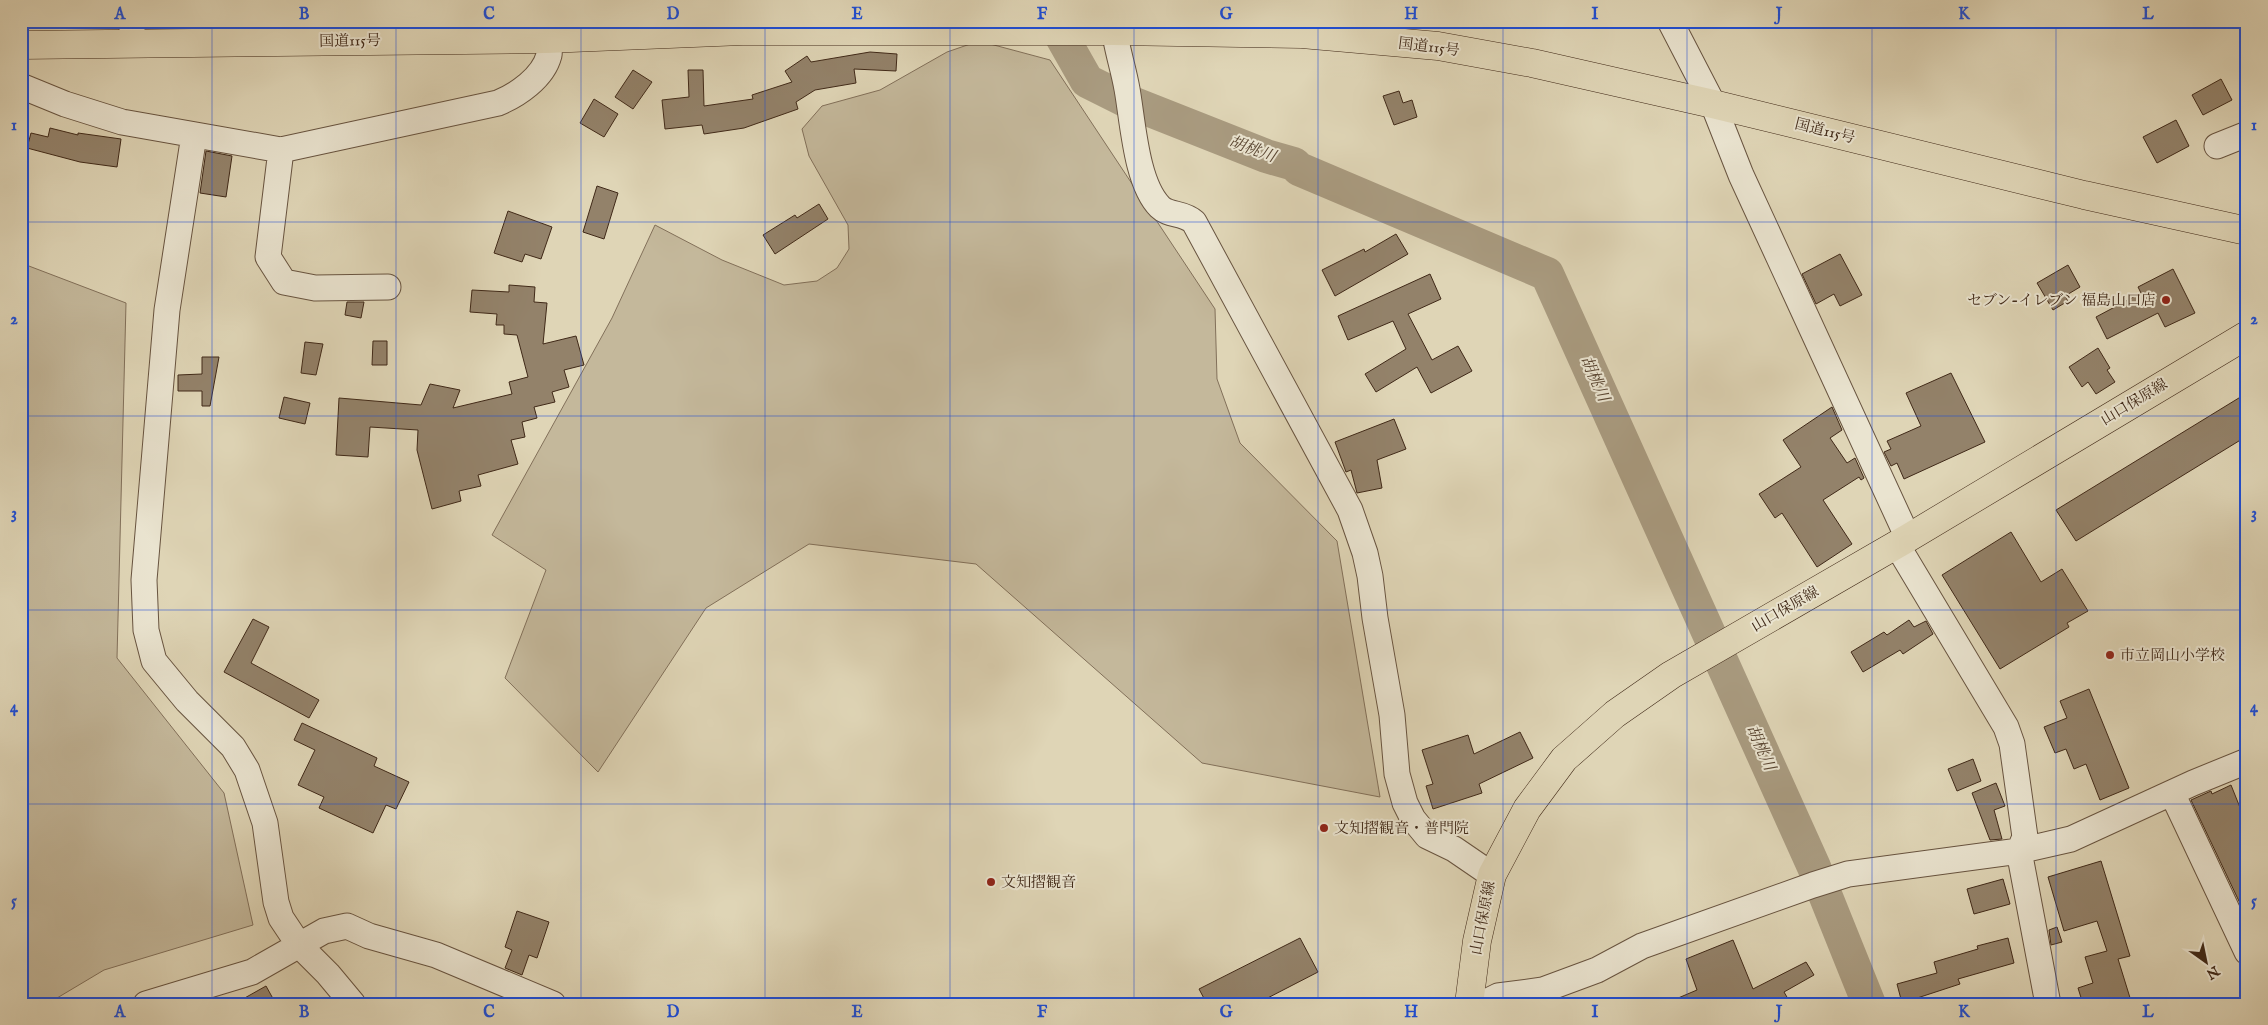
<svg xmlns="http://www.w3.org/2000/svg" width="2268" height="1025" font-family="'IM FELL English','Noto Serif JP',serif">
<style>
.green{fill:#c4b89b;stroke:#82705a}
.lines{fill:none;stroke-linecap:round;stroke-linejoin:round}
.river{stroke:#a99b80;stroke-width:34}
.building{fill:#93826a;stroke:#402918}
.minor-casing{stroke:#685440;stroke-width:27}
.major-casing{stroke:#402918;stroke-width:29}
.highway-casing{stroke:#402918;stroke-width:29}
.minor{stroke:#eae4d0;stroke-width:25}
.major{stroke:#dfd5b6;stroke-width:28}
.highway{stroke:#dfd5b6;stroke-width:28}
.grid{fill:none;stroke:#1d4ed8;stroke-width:1;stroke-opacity:0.55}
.poi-dot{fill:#8f2418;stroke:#eae4d0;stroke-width:2}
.labels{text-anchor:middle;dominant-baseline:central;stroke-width:4;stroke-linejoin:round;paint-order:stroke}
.street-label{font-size:15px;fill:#402918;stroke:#eae4d0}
.poi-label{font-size:15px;fill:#402918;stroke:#eae4d0;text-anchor:start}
.water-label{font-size:16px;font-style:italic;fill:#5a4632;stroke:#eae4d0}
.neatline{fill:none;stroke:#1d4ed8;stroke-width:2}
.grid-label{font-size:16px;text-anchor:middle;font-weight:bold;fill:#1d4ed8}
</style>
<rect width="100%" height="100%" fill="#dfd5b6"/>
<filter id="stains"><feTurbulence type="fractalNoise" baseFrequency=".004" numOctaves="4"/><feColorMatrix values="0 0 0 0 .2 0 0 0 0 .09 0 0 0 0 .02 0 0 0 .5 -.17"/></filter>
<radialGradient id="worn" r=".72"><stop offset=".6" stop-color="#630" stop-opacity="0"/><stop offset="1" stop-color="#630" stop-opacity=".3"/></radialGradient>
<path class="green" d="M979 41 1050 60 1215 309 1217 379 1240 443 1337 541 1380 797 1202 763 976 564 809 544 706 608 598 772 505 678 546 570 492 535 612 318 655 225 722 260 784 285 817 281 837 268 849 249 848 225 809 156 802 129 822 106 880 90 947 52Z
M21 263 126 303 117 658 224 793 253 925 104 970 47 1004H21Z"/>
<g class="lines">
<path class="river" d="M1053 21 1087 81 1127 101 1266 156 1294 164 1299 169 1547 274 1814 867 1869 1004"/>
</g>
<path class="building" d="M870 52 897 54 896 71 854 69 856 83 815 90 796 102 798 109 744 128 704 134 702 125 665 129 662 100 689 97 688 70H703L704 106 753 99 752 95 792 82 785 71 807 56 811 62Z
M633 70 652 82 633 109 615 97Z
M2221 79 2232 100 2203 115 2192 95Z
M1399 91 1403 103 1412 100 1417 117 1394 125 1383 96Z
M594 99 618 114 604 137 580 123Z
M2176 120 2189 146 2157 163 2143 137Z
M50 128 78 135V133L121 139 117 167 80 162 27 148 31 133 48 137Z
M206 151 232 156 226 197 200 193Z
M597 186 618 193 604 239 583 232Z
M819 204 828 219 775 254 763 235 795 215 797 218Z
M508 211 552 227 541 259 525 254 522 262 494 253Z
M1396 234 1408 254 1335 296 1322 270 1364 249 1365 252Z
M1840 254 1862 295 1840 306 1834 294 1816 304 1802 274Z
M2068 265 2080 287 2065 296 2068 301 2053 310 2037 283Z
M2173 269 2195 313 2165 327 2158 313 2107 339 2096 317 2141 293 2138 287Z
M1430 274 1441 299 1408 314 1432 360 1458 346 1472 371 1431 393 1417 367 1376 392 1365 374 1406 349 1393 321 1348 340 1338 316Z
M509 285 535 287 534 302 547 303 543 344 576 336 584 365 564 370 569 387 552 392 555 402 534 407 537 418 522 422 525 437 511 440 518 464 478 475 481 486 459 491 461 501 432 509 417 450 418 430 370 427 368 457 336 455 339 398 421 405 430 384 460 390 453 408 512 394 509 382 528 377 517 335 504 334V325H496L497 314 470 312 472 290 509 292Z
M347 302H364L361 318 345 315Z
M373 341H387V365H372Z
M305 342 323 344 316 375 301 373Z
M2098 348 2110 368 2107 370 2115 382 2096 394 2088 382 2082 387 2069 367Z
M202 357H219L210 406H202V391H178V375L202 374Z
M1951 373 1985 442 1904 479 1897 463 1891 466 1884 452 1891 449 1887 441 1921 426 1906 393Z
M2247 393V436L2076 541 2056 510Z
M284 397 310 403 305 424 279 418Z
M1832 407 1842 430 1830 438 1847 463 1855 458 1864 478 1861 480 1859 477 1823 500 1852 544 1817 567 1782 513 1775 518 1759 494 1801 467 1783 440Z
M1394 419 1406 449 1377 460 1382 488 1357 493 1351 470 1346 472 1335 442Z
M2011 532 2041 582 2062 569 2088 611 2067 623 2069 627 2000 669 1942 575Z
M253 619 269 627 251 663 319 700 309 718 224 672Z
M1909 620 1914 627 1926 621 1933 634 1903 654 1900 650 1863 672 1851 652 1884 632 1887 635Z
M2089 689 2129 788 2100 800 2086 764 2074 769 2066 749 2055 753 2044 727 2067 718 2060 701Z
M302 723 377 758 374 766 409 782 396 809 386 805 373 833 319 808 324 797 298 785 315 750 294 740Z
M1520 732 1533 758 1479 784 1482 793 1433 809 1426 786 1433 784 1422 750 1468 735 1474 754Z
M1973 759 1981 781 1957 791 1948 769Z
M1996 783 2005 806 1994 810 2002 839 1990 840 1972 793Z
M2231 785 2247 825V918L2191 800 2211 791 2212 794Z
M2101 861 2130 956 2118 959 2131 1001 2121 1004H2083L2078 988 2093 983 2085 957 2107 951 2097 921 2064 931 2048 877Z
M2003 879 2010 904 1974 914 1967 889Z
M517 911 549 922 537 958 529 955 522 975 505 968 512 950 505 947Z
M2057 927 2062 942 2051 945 2049 930Z
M1300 938 1318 972 1256 1004H1207L1199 989Z
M2008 938 2014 963 1958 979 1960 984 1902 1003 1897 984 1937 973 1934 962 1978 949 1977 946Z
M1733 940 1753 989 1806 962 1814 975 1784 992 1791 1004H1664L1697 990 1686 959Z
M266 986 276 1004H234Z"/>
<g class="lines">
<g class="minor-casing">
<path id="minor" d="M132 21V44
M425 21 434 40
M1113 21C1115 44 1123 66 1127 89 1133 122 1136 183 1160 207 1169 216 1183 212 1194 222L1350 510 1365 553 1370 576 1375 618 1392 715 1397 774 1405 803 1413 819 1427 836 1454 849 1492 875
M1670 21 1713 104 1741 175 1908 538
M21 86 65 104 122 122 281 150
M194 135 167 310 144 580 146 630 154 661 187 701 233 747 247 770 265 823 276 902 281 918 299 945 328 974 353 1004
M2217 146 2247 134
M388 287 315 288 284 282 268 257 281 150 498 103C517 95 543 78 549 55 551 45 543 31 539 21
M1897 545 2006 727 2012 744 2025 837 2019 851 2048 1004
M2172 793 2247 952
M146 1004 252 972 324 931 347 926 369 936 436 955 553 1004
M1482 1004 1498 996 1543 990 1597 970 1642 946 1813 885 1848 874 2019 851 2071 839 2193 783 2247 761"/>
</g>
<g class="major-casing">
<path id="major" d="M1469 1004 1477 941 1492 875 1527 809 1564 759 1615 714 1671 675 1908 538 2247 335"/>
</g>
<g class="highway-casing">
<path id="highway" d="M21 45 546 39 742 31H1114L1302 34 1438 46 1532 63 1713 104 2084 195 2247 231"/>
</g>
<use href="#minor" class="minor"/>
<use href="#major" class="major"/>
<use href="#highway" class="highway"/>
</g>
<path class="grid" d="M212 21V1004M396 21V1004M581 21V1004M765 21V1004M950 21V1004M1134 21V1004M1318 21V1004M1503 21V1004M1687 21V1004M1872 21V1004M2056 21V1004M21 222H2247M21 416H2247M21 610H2247M21 804H2247"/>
<g class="poi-dot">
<circle cx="2166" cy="300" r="5"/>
<circle cx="2110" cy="655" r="5"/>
<circle cx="1324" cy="828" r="5"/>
<circle cx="991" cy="882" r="5"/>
</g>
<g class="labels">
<g class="street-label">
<text transform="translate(350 41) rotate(-1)">国道115号</text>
<text transform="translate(1429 47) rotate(7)">国道115号</text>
<text transform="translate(1825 131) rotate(14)">国道115号</text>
<text transform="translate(2134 402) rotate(-31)">山口保原線</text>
<text transform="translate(1785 609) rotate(-30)">山口保原線</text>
<text transform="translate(1483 918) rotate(-79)">山口保原線</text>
</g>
<g class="poi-label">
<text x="2156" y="300" text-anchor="end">セブン-イレブン 福島山口店</text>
<text x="2120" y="655">市立岡山小学校</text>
<text x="1334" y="828">文知摺観音・普門院</text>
<text x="1001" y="882">文知摺観音</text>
</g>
<g class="water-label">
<text transform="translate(1252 150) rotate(20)">胡桃川</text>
<text transform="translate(1594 379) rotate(66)">胡桃川</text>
<text transform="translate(1760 748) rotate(66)">胡桃川</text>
</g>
</g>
<rect width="2268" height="1025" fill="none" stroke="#dfd5b6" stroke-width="55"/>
<g transform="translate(2206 962) rotate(147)" stroke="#eae4d0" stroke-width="4" paint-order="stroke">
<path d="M0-4L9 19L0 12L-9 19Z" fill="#402918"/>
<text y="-8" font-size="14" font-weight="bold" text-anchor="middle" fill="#402918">N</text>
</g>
<rect x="28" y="28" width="2212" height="970" class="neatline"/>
<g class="grid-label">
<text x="120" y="19">A</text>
<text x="304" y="19">B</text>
<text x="489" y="19">C</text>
<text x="673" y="19">D</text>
<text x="857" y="19">E</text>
<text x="1042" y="19">F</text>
<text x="1226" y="19">G</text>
<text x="1411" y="19">H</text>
<text x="1595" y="19">I</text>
<text x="1779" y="19">J</text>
<text x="1964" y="19">K</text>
<text x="2148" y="19">L</text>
<text x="14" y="130">1</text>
<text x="2254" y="130">1</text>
<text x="14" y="324">2</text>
<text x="2254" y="324">2</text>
<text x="14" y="518">3</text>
<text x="2254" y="518">3</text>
<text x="14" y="712">4</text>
<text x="2254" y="712">4</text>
<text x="14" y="906">5</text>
<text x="2254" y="906">5</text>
<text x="120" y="1017">A</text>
<text x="304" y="1017">B</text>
<text x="489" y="1017">C</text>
<text x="673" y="1017">D</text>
<text x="857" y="1017">E</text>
<text x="1042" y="1017">F</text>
<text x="1226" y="1017">G</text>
<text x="1411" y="1017">H</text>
<text x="1595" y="1017">I</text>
<text x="1779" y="1017">J</text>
<text x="1964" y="1017">K</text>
<text x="2148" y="1017">L</text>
</g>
<rect width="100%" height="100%" filter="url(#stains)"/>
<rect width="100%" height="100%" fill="url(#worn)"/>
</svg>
